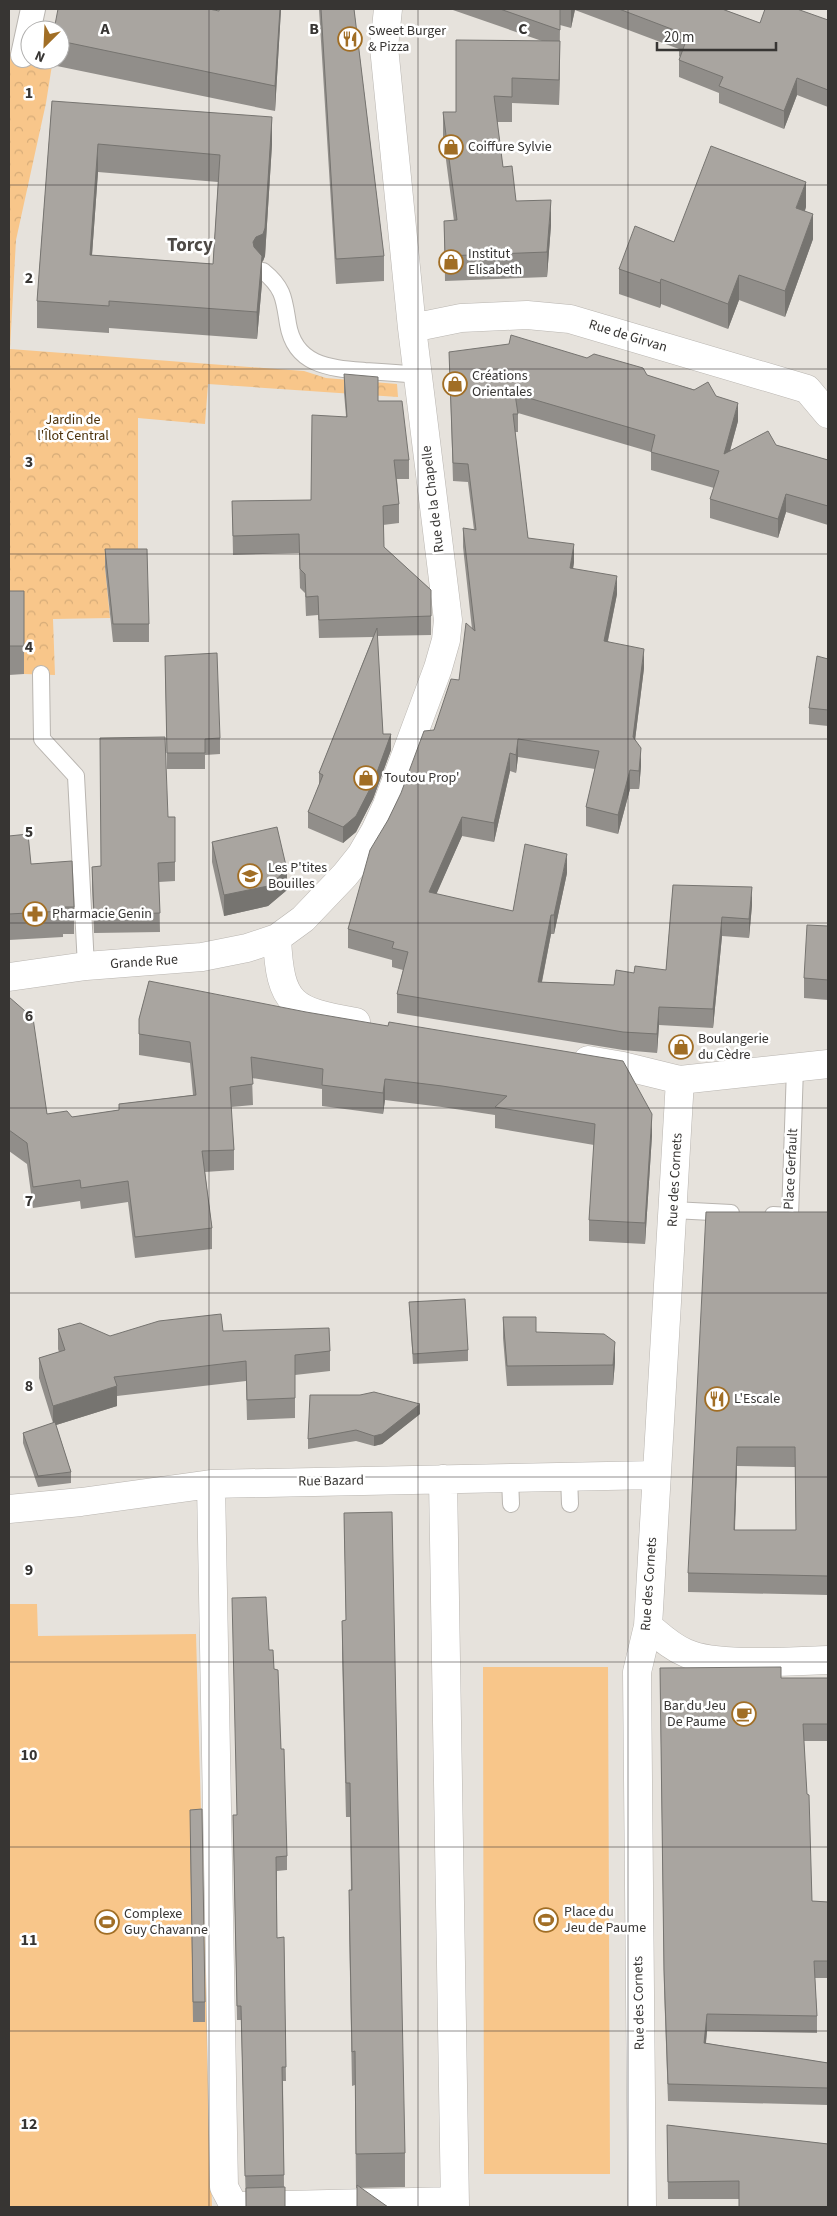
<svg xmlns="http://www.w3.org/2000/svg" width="837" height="2216" font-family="'Source Sans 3',sans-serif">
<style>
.park{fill:url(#park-crowns)}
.pitch{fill:#f8c68a}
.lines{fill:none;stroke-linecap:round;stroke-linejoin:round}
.service-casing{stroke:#b9b5b0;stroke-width:18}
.pedestrian-casing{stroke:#b9b5b0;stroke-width:26}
.minor-casing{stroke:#b9b5b0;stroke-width:29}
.service{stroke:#fff;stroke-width:16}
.pedestrian{stroke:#fff;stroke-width:24}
.minor{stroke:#fff;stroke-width:28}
.wall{fill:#918e8a;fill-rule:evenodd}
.shaded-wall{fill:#767470}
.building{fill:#a9a5a0;stroke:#767470;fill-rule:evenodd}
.grid{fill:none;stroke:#373533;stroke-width:1;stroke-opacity:0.55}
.labels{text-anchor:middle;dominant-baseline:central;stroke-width:5;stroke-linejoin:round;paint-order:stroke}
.poi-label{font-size:14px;fill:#373533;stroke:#fff;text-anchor:start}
.street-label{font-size:14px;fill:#373533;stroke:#fff}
.park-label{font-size:14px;fill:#4b310a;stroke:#fff}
.district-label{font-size:19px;font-weight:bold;fill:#4d4945;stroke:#fff}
.grid-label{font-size:16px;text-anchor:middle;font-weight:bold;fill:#373533;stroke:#fff;stroke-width:5;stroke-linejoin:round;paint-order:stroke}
</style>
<defs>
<pattern id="park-crowns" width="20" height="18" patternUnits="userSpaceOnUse" patternTransform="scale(1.25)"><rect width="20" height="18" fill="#f8c68a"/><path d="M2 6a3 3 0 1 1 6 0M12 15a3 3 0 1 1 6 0" fill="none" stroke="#d5ab78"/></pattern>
</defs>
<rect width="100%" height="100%" fill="#e6e2dc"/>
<path class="park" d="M9 52 23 55 30 60H38L52 65 46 103 16 240 10 349 304 371 326 378 397 384 398 397 208 384 205 424 138 418V558L105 567 110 618 53 619 55 675 24 674V619H9Z"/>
<path class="pitch" d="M9 1604H37L38 1636 196 1634 212 2207H9Z
M483 1667H608L610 2174H484Z"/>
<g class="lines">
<g class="service-casing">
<path id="service" d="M263 271C284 288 284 299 288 324 295 366 330 368 365 371 383 372 400 373 418 375
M41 674 42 739 76 776 86 966
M673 1210 731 1213
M773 1215 790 1216 795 1068
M569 1476 570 1504
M510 1478 511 1504"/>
</g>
<g class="pedestrian-casing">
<path id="pedestrian" d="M23 55 33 9"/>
</g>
<g class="minor-casing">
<path id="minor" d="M412 328 461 318 527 315 570 319 807 389 828 414
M277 938C280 1005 292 1011 356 1022
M9 977 86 966 202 957 247 948 277 938 303 919 345 875 361 855 375 831 387 805 438 668 446 640 448 620 412 328 384 47 388 9
M588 1060 623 1066 680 1080 828 1064
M443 1479 455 2207
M211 1484 224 2187 233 2204 241 2206 455 2201
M9 1509 81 1502 211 1484 656 1475
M648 1626C660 1636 671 1647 686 1653 716 1667 793 1661 828 1660
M642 2207 637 1672 648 1626 680 1080"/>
</g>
<use href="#service" class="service"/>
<use href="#pedestrian" class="pedestrian"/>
<use href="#minor" class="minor"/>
</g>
<path class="wall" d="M281 9 275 111 52 65V60H60V30L219 11Z
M319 9H354L384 256V281L336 284Z
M450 9H722L760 23 828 20V107L797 95 784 129 719 103V93L679 77V60L680 57 679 56V49L575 10 571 28 560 25 559 105 512 103V122H497L503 167 516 201 551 225 547 277 445 281 444 221H454L443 137V112H456L542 41Z
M52 101 272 144 265 256 263 261 262 262V283L257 339 109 328V333L37 328V301ZM98 172 218 182 213 264 92 255Z
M806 207 805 211 813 239 785 317 739 300 728 329 661 304 660 308 619 294V269L674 242Z
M449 352 587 358 716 396 738 421 730 451 776 445 828 460V525L786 512 778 538 710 518V499L714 488 651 470V452L518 413V432H515L528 538 574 562 573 569 617 594 608 641 644 668 635 740 641 766 639 789H630L618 834 586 826V807L595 769 518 757 516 773 510 771 494 842 462 836 436 894 513 911 567 873 554 934H551L542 982 614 985 634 973 666 970 673 885 752 905 749 938 722 936 713 1028 659 1025 657 1053 623 1050 397 1013V994L403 970 392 967V960L348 948V929L388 820 459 680 472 629 463 547V528L474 530 468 482 453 481Z
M344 374 378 401 409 460V479H397L399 504V523L383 525 384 547 431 590V635L377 636 383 734 391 750 373 799 356 832 343 843 308 828V812L319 785V773L373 637 319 638 318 615 306 616 305 593 300 588 299 553 233 555 232 501 311 500 346 416 344 393Z
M105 549 149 624V642H113L105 567Z
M9 591H24V674L9 675Z
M165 656 220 738V754L205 755V769H167Z
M828 659V726L809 724V708Z
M168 817H175V881L159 882 160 932 94 933 92 886V867L101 866Z
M9 836 31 864 74 907V934H63V937L9 940Z
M212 842 287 890 268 906 224 916 212 862Z
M828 926V1000L804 998V978Z
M149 981 652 1135 645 1244 589 1241V1220L594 1145 495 1128V1115L442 1107 385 1100 383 1114 322 1106V1089L252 1078 253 1105 231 1107 234 1150V1170L205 1172 212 1228V1249L135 1258 128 1202 81 1209 80 1201 33 1208 27 1164 9 1151V997L47 1114 72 1117 119 1110V1104L193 1095 190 1063 139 1055V1019Z
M828 1212V1595L688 1592V1573ZM737 1466 795 1467 796 1530H735Z
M409 1302 468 1350V1361L413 1364Z
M503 1317 536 1332 615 1362 613 1385 507 1386 503 1338Z
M58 1329 110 1336 223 1331 330 1351V1371L295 1375V1418L247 1420 246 1381 117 1396V1406L56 1425 71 1472V1483L38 1487 23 1443V1433L53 1423 39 1378V1358L59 1352 58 1349Z
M420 1414 382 1444 374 1446 356 1441 308 1449V1439Z
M344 1513 405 2153V2187L356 2188 355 2085 352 2086 349 1924V1890H351L350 1817H346L342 1654V1621L346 1620Z
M269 1650 274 1669 281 1749 287 1856V1870L277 1871V1938L284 1937 286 2081H283L284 2187 285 2207H246L241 2020H237L233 1815H237Z
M660 1668 781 1678H828V1741H804L812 1901 828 1902V1978H815L817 2016V2033L707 2031 706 2043 828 2063V2105L668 2101 664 1988Z
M190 1830 205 2002V2022H193Z
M667 2125 828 2144 739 2199H668Z"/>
<path class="shaded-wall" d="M280 9H281L275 111V86Z
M571 9H575L571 28Z
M560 41V66L559 105V80Z
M797 78V95L784 129V111Z
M272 117V144L265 256 263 261 262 262V283L257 339 256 264 253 242 256 237Z
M98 144V172L90 282V255Z
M806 182V207L796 233V208Z
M551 200V225L547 277V252Z
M813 214V239L785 317V291Z
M739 275V300L728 329V304Z
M661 279V304L660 308V283Z
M738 403V421L724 472V454Z
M786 494V512L778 538V519Z
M574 544V562L570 587V568Z
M617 576V594L604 659V641Z
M644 649V668L633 756V737Z
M391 734V750L373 799 356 832 343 843V827Z
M518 739V757L516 773V755Z
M641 748V766L639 789V771Z
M510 753V771L494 842V823Z
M630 770V789L618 834V815Z
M462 817V836L429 911V892Z
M567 854V873L554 934V915Z
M287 870V890L268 906 224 916V895Z
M752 887V905L749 938V919Z
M551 915V934L538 1001V982Z
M722 917V936L713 1028V1009Z
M659 1007V1025L657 1053V1034Z
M385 1079V1100L383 1114V1093Z
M652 1114V1135L645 1244V1223Z
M615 1342V1362L613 1385V1365Z
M117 1386V1406L53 1426V1406Z
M420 1404V1414L382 1444 374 1446V1436Z
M737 1447V1466L734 1549V1530Z
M707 2014V2031L704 2060V2043Z"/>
<path class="building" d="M58 9H209L219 11V9H280L275 86 60 41V30H54Z
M321 9H354L384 256 336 259Z
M500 9H560V30Z
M619 9H722L760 23 765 9H797L828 20V90L797 78 784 111 719 86 723 77 679 60 686 41 679 39 682 33Z
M456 40 560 41 559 80 512 78V97L494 96 503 167 512 166 516 201 551 200 547 252 445 256 444 221 457 220 443 112H456Z
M52 101 272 117 265 228 263 234 256 237 253 242 254 247 262 256 257 312 109 301V306L37 301ZM98 144 220 155 213 264 90 255Z
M711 146 806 182 796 208 813 214 785 291 739 275 728 304 661 279 660 283 619 269 635 226 674 242Z
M511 335 587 358 594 354 643 368 647 375 694 390 708 382 716 396 738 403 724 454 768 431 776 445 828 460V506L786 494 778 519 710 499 719 471 651 452 655 435 515 394 518 414H513L528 538 574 544 570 568 617 576 604 641 644 649 633 737 641 748 639 771 630 770 618 815 586 807 599 751 518 739 516 755 510 753 494 823 462 817 429 892 513 911 525 844 567 854 554 915H551L538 982 614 985 616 970 634 973 635 966 666 970 673 885 752 887 749 919 722 917 713 1009 659 1007 657 1034 623 1032 397 994 408 952 392 948 394 942 348 929 370 850 388 820 401 793 424 731 434 730 451 679 459 680 466 623 475 631 463 528 476 530 468 464 453 463 449 352 509 344Z
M344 374 378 377V401H402L409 460H394L399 504 383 506 384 547 431 590V616L319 620 318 596 306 597 305 574 300 569 299 534 233 536 232 501 311 500 312 415 347 417Z
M105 549H147L149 624H113Z
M9 591H24V646H9Z
M377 628 383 734H391L373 783 356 816 343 827 308 812 323 775 319 773Z
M217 653 220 738 205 739V753H167L165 656Z
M817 656 828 659V710L809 708Z
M165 737 168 817H175V862L158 863 160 913 94 915 92 867 101 866 100 738Z
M277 827 287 870 268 886 224 895 212 842Z
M28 834 31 864 72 861 74 907H62L63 911 9 914V836Z
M807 925 828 926V980L804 978Z
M149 981 306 1012 388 1026 389 1022 623 1061 652 1114 645 1223 589 1220 595 1124 495 1107 507 1096 442 1086 385 1079 383 1093 322 1085 323 1069 251 1057 253 1084 230 1087 234 1150 202 1151 212 1228 135 1237 128 1181 81 1188 80 1180 33 1187 27 1143 9 1130V997L33 1018 47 1114 67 1111 72 1117 119 1110V1104L196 1095 190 1042 139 1034V1019Z
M706 1212H828V1576L688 1573ZM737 1447H795L796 1530H734Z
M465 1299 468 1350 413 1354 409 1302Z
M221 1314 223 1331 329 1328 330 1351 295 1355V1398L247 1400 246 1361 114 1377 117 1386 53 1406 39 1358 65 1350 58 1329 80 1323 110 1336 159 1321Z
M503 1317H536V1332L604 1334 615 1342 613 1365 507 1366Z
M374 1392 420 1404 382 1434 374 1436 356 1430 308 1439 310 1395H360Z
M55 1422 71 1472 38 1476 23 1433Z
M392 1512 405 2153 356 2154 355 2051 352 2052 349 1890H352L350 1783H346L342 1621 346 1620 344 1513Z
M266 1597 269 1650H273L274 1669 278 1670 281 1749H284L287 1856 276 1857 277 1938 284 1937 286 2067H282L284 2175 245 2176 241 2006H237L233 1815H237L232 1598Z
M781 1667V1678H828V1724H803L807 1794 809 1795 812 1901 828 1902V1961H814L817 2016 707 2014 704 2043 828 2063V2088L668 2084 664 1970 660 1668Z
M202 1809 205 2002H193L190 1810Z
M667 2125 828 2144V2207H739V2181L668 2182Z
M357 2185 388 2207H357Z
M285 2187V2207H246V2188Z"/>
<path class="grid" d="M209 9V2207M418 9V2207M628 9V2207M9 185H828M9 369H828M9 554H828M9 739H828M9 923H828M9 1108H828M9 1293H828M9 1477H828M9 1662H828M9 1847H828M9 2031H828"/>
<defs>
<g id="restaurant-ring" transform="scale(1.25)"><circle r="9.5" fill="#fff" stroke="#a16e25" stroke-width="1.5"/><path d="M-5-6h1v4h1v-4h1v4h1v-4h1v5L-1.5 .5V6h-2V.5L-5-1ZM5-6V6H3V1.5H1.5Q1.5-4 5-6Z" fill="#a16e25"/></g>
<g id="shop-ring" transform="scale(1.25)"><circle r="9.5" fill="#fff" stroke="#a16e25" stroke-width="1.5"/><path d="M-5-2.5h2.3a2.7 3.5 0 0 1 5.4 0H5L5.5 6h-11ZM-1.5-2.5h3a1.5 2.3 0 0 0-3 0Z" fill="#a16e25"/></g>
<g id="school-ring" transform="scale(1.25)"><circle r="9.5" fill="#fff" stroke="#a16e25" stroke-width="1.5"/><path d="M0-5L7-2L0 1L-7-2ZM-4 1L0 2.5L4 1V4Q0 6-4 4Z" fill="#a16e25"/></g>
<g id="pharmacy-ring" transform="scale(1.25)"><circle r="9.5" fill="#fff" stroke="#a16e25" stroke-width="1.5"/><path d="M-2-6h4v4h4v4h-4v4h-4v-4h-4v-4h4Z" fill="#a16e25"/></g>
<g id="cafe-ring" transform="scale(1.25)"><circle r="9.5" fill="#fff" stroke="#a16e25" stroke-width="1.5"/><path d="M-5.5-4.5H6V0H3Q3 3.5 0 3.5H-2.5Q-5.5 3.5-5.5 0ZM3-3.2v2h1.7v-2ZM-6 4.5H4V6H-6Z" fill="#a16e25"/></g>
<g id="stadium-ring" transform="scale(1.25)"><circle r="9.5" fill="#fff" stroke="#a16e25" stroke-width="1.5"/><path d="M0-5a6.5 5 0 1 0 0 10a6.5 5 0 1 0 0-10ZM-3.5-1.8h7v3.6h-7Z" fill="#a16e25"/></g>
</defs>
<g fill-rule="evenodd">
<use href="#restaurant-ring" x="350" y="39"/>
<use href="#shop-ring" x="451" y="147"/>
<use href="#shop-ring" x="451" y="262"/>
<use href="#shop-ring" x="455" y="384"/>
<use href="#shop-ring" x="366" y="778"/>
<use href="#school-ring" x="250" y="876"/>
<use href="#pharmacy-ring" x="35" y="914"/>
<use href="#shop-ring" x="681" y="1047"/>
<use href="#restaurant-ring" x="717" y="1399"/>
<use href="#cafe-ring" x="744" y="1714"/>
<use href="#stadium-ring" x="546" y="1920"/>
<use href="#stadium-ring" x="107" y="1922"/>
</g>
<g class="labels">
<g class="poi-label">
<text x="368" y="31">Sweet Burger<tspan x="368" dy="16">&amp; Pizza</tspan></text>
<text x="468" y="147">Coiffure Sylvie</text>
<text x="468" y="254">Institut<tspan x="468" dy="16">Elisabeth</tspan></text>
<text x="472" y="376">Créations<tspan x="472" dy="16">Orientales</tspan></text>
<text x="384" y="778">Toutou Prop'</text>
<text x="268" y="868">Les P'tites<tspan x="268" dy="16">Bouilles</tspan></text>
<text x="52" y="914">Pharmacie Genin</text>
<text x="698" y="1039">Boulangerie<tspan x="698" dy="16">du Cèdre</tspan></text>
<text x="734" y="1399">L'Escale</text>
<text x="726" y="1706" text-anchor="end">Bar du Jeu<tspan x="726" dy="16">De Paume</tspan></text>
<text x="564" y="1912">Place du<tspan x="564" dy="16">Jeu de Paume</tspan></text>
<text x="124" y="1914">Complexe<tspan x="124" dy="16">Guy Chavanne</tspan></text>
</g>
<g class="street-label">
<text transform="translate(628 336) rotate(17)">Rue de Girvan</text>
<text transform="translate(433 499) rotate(-97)">Rue de la Chapelle</text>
<text transform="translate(144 962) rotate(-4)">Grande Rue</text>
<text transform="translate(791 1169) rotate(-87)">Place Gerfault</text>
<text transform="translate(675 1180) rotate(-87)">Rue des Cornets</text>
<text transform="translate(331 1481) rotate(-1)">Rue Bazard</text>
<text transform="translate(649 1584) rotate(-86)">Rue des Cornets</text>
<text transform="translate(639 2003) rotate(-91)">Rue des Cornets</text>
</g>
<g class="park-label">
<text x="73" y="420">Jardin de<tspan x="73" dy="16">l'Îlot Central</tspan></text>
</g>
<g class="district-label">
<text x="190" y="245">Torcy</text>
</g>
</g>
<g class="grid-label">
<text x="105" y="34">A</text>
<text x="314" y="34">B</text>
<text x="523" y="34">C</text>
<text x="29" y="98">1</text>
<text x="29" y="283">2</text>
<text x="29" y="467">3</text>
<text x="29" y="652">4</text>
<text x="29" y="837">5</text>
<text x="29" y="1021">6</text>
<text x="29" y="1206">7</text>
<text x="29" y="1391">8</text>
<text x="29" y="1575">9</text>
<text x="29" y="1760">10</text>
<text x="29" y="1945">11</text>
<text x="29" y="2129">12</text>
</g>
<rect width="837" height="2216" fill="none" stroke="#373533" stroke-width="20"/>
<g transform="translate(45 45) rotate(204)"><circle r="24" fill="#ffffff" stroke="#afaead"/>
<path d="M0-4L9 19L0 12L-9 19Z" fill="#a16e25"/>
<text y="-8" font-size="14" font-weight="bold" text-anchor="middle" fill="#373533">N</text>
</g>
<path d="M657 42v8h119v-8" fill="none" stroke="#373533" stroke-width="2.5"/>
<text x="664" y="42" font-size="15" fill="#373533" stroke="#ffffff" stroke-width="4" paint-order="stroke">20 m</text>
</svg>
